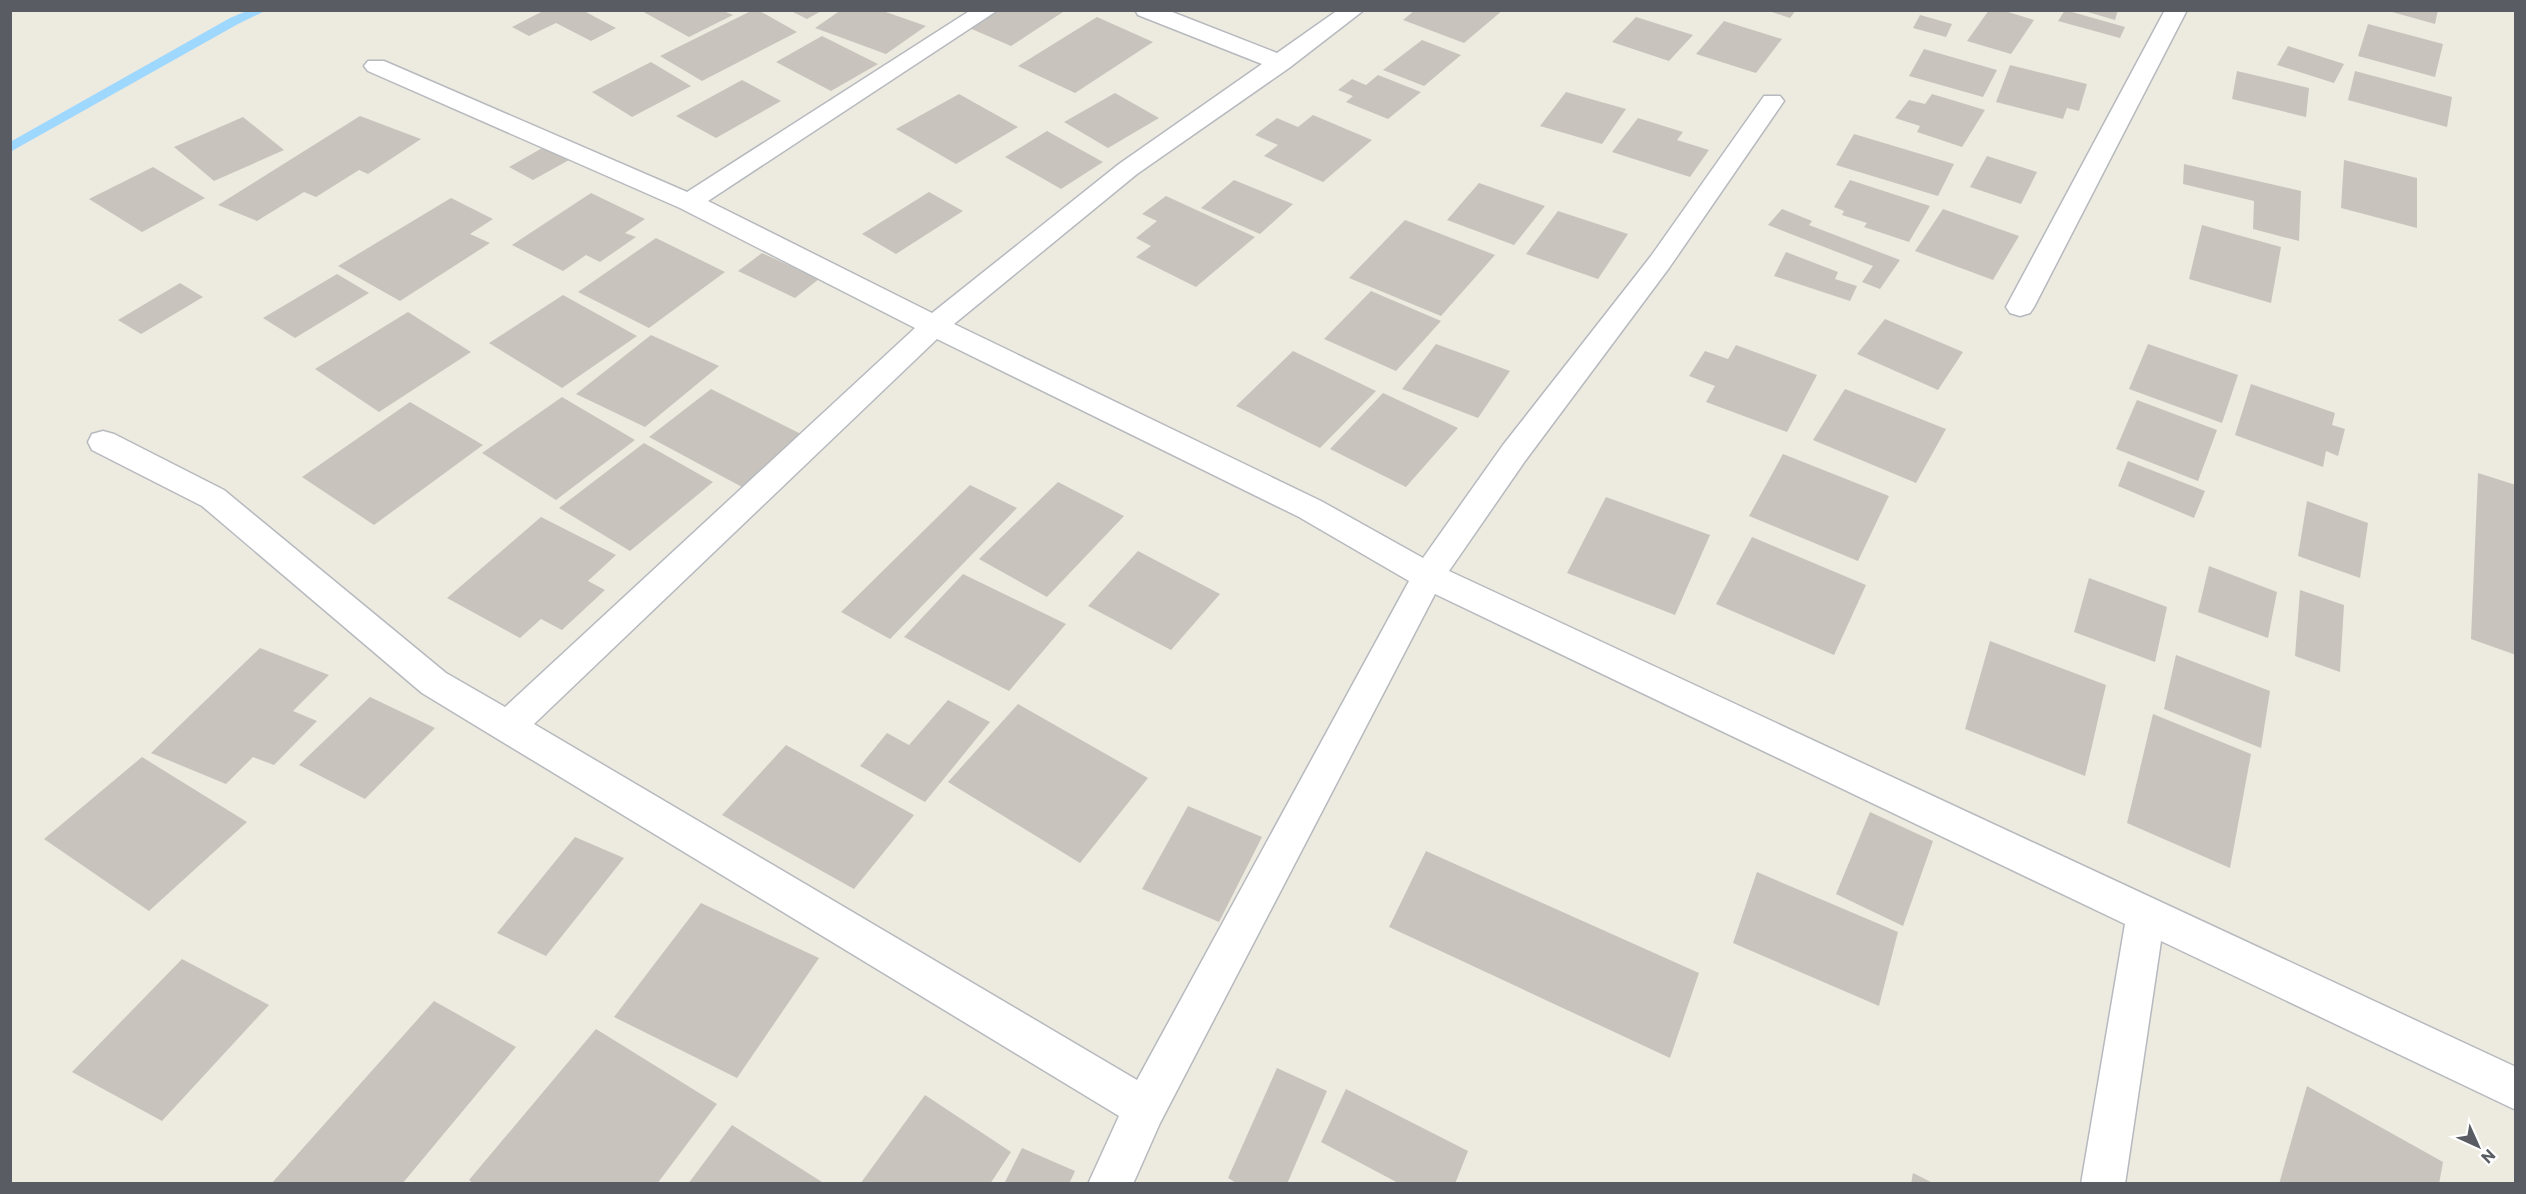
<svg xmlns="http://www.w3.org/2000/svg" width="2526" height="1194" font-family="Commissioner,sans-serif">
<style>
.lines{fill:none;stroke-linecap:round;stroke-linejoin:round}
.stream{fill:#9ed8ff;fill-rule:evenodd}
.building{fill:#c8c4bd}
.minor-casing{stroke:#b6b9be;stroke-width:3}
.minor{fill:#fff;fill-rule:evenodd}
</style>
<rect width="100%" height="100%" fill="#edeae0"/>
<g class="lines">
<path class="stream" d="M249 10H267L238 24 10 152V142L230 18Z"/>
</g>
<path class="building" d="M545 10H582L616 28 591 41 556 23 529 36 512 27Z
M640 10H729L726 12 733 15 689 37Z
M753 10H758L797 32 702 81 660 56Z
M789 10H823L807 19Z
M841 10H880L926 26 886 54 815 28Z
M993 10H1066L1011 46 967 27Z
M1415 10H1503L1464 43 1403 20Z
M1766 10H1796L1790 18Z
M1989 10H2002L2034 20 2011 54 1967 41Z
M2065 10 2125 27 2120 38 2058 21Z
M2081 10H2118L2115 20Z
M2385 10H2438L2435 24Z
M1920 15 1952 24 1946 37 1913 28Z
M1097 17 1153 42 1075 93 1018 66Z
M1636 17 1693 35 1669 61 1612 42Z
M1724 21 1782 39 1756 73 1696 54Z
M2368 24 2443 44 2435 77 2358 56Z
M822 36 878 64 831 91 776 62Z
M1422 40 1461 55 1424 86 1383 70Z
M2288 46 2344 64 2334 83 2277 65Z
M1924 49 1997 70 1983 97 1909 76Z
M651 62 691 86 632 117 592 92Z
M2010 65 2087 84 2079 111 2067 108 2063 119 1996 102Z
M2237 71 2309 88 2306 117 2232 99Z
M2355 71 2452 97 2447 127 2348 100Z
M1378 75 1421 92 1388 119 1346 102 1353 96 1338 90 1352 79 1366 85Z
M742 80 781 101 716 138 676 116Z
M1566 92 1626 109 1602 144 1540 126Z
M1115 93 1159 118 1108 148 1064 122Z
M959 94 1018 127 956 164 896 129Z
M1932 94 1985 110 1962 147 1917 132 1920 126 1895 118 1909 100 1925 104Z
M1313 115 1372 140 1323 182 1264 156 1278 145 1255 135 1277 118 1298 127Z
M360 116 421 139 368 174 359 170 316 197 304 192 257 221 218 205Z
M243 117 284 150 214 181 174 147Z
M1638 118 1683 132 1677 140 1709 150 1690 177 1612 152Z
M1047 131 1103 162 1061 189 1005 157Z
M1854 134 1954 164 1938 196 1836 165Z
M544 147 569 160 533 180 509 167Z
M1987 156 2037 172 2021 204 1970 187Z
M2344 160 2417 178V228L2341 208Z
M2184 164 2301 191 2299 241 2253 229 2254 201 2183 184Z
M153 167 205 198 142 232 89 199Z
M1234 180 1293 204 1260 234 1201 208Z
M1850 180 1930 206 1909 242 1864 227 1867 223 1842 215 1844 211 1834 207Z
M1479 183 1545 206 1514 245 1447 220Z
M929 192 963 211 896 254 862 234Z
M591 193 645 219 625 233 636 237 600 262 586 255 563 271 512 245Z
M1166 196 1255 237 1196 287 1136 257 1151 246 1136 238 1157 221 1142 214Z
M451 198 493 219 470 234 490 243 400 301 338 266Z
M1782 209 1812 221 1809 225 1900 260 1880 289 1862 282 1873 266 1768 225Z
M1943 209 2019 236 1993 280 1915 251Z
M1558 211 1628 234 1598 279 1526 254Z
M1405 220 1495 255 1441 316 1349 278Z
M2202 225 2281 247 2271 303 2189 279Z
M656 238 725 272 649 328 578 292Z
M1786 252 1838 272 1835 279 1857 286 1850 301 1774 276Z
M762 253 819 279 795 298 738 271Z
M337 274 369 293 295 338 263 318Z
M180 283 203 297 141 334 118 320Z
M1371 291 1441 321 1396 371 1324 339Z
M563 295 637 336 562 388 489 343Z
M408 312 471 352 379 412 315 369Z
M1885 319 1963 352 1938 390 1857 354Z
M651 335 719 366 645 427 576 394Z
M1436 344 1510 371 1478 418 1402 389Z
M2148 344 2238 375 2222 423 2129 389Z
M1736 345 1817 375 1787 432 1706 402 1715 386 1689 376 1705 351 1728 359Z
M1293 351 1376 391 1320 448 1236 406Z
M2251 384 2335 413 2332 425 2345 429 2338 456 2326 451 2323 467 2235 435Z
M711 389 803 435 742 487 649 437Z
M1845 389 1946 429 1916 483 1813 440Z
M1383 393 1458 428 1406 487 1330 449Z
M562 397 635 440 556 500 482 453Z
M2137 400 2217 430 2198 481 2116 449Z
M410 402 483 445 374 525 302 477Z
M644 443 713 482 630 551 559 508Z
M1783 454 1889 496 1858 561 1749 516Z
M2128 461 2205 491 2194 518 2118 486Z
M2478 473 2516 485V655L2471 639Z
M1058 482 1124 516 1047 597 979 559Z
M970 485 1017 508 890 639 841 612Z
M1606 497 1710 535 1675 615 1567 573Z
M2307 501 2368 523 2360 578 2298 556Z
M541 517 616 555 588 581 605 590 562 630 541 619 520 638 447 598Z
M1752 537 1866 585 1834 655 1716 604Z
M1138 551 1220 594 1171 650 1088 606Z
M2209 566 2277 592 2268 638 2198 612Z
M963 574 1066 624 1009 691 904 637Z
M2089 578 2167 607 2155 662 2074 632Z
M2300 590 2344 605 2340 672 2295 656Z
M1990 641 2106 685 2085 776 1965 729Z
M260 648 329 675 293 711 317 721 274 765 253 757 226 784 151 753Z
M2176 655 2270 691 2261 748 2164 709Z
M370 697 435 728 365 799 299 765Z
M948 700 990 722 925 802 860 766 887 733 909 745Z
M1018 704 1148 778 1080 863 948 782Z
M2153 714 2251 754 2230 868 2127 823Z
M786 745 914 815 854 889 722 815Z
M142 757 247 822 149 911 44 839Z
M1188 806 1262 837 1219 922 1142 889Z
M1870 812 1933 841 1903 926 1836 894Z
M575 837 624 858 546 956 497 933Z
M1426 851 1699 973 1670 1058 1389 927Z
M1757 872 1898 932 1879 1006 1733 943Z
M701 903 819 958 737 1078 614 1017Z
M182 959 269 1005 162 1121 72 1072Z
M434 1001 516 1047 402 1184H271Z
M596 1029 717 1104 657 1184H474L469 1180Z
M1277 1068 1327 1091 1287 1184H1238L1228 1178Z
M2307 1086 2443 1162 2439 1184H2279Z
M1346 1089 1468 1151 1455 1184H1400L1321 1142Z
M925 1095 1011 1152 990 1184H860Z
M732 1125 822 1182 688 1184Z
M1022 1148 1075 1171 1069 1184H1004Z
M1913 1173 1935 1184H1911Z"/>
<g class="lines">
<g class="minor-casing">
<path id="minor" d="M971 10H998L708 201 932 313 1119 164 1262 64 1138 15 1135 10H1167L1277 53 1338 10H1364L1289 68 1137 174 954 324 1321 501 1423 558 1503 445 1651 256 1764 96H1780L1784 101 1669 268 1525 461 1449 571 2516 1067V1110L2161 941 2125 1184H2081L2125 924 1435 594 1160 1123 1133 1184H1088L1119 1116 422 693 202 506 92 450 88 442 92 434 103 431 114 434 224 490 446 673 505 707 915 328 680 208 368 71 364 66 368 61H384L687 192ZM937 339 1299 517 1409 581 1137 1080 534 724Z
M2165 10H2187L2034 307 2030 313 2020 316 2010 313 2006 307Z"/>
</g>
<use href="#minor" class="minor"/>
</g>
<rect width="2526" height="1194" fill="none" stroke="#595d63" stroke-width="24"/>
<g transform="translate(2478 1146) rotate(135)" stroke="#ffffff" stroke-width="4.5" paint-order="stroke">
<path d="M0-4.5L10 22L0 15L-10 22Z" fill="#595d63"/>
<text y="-9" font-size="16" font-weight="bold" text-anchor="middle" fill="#595d63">N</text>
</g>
</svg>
